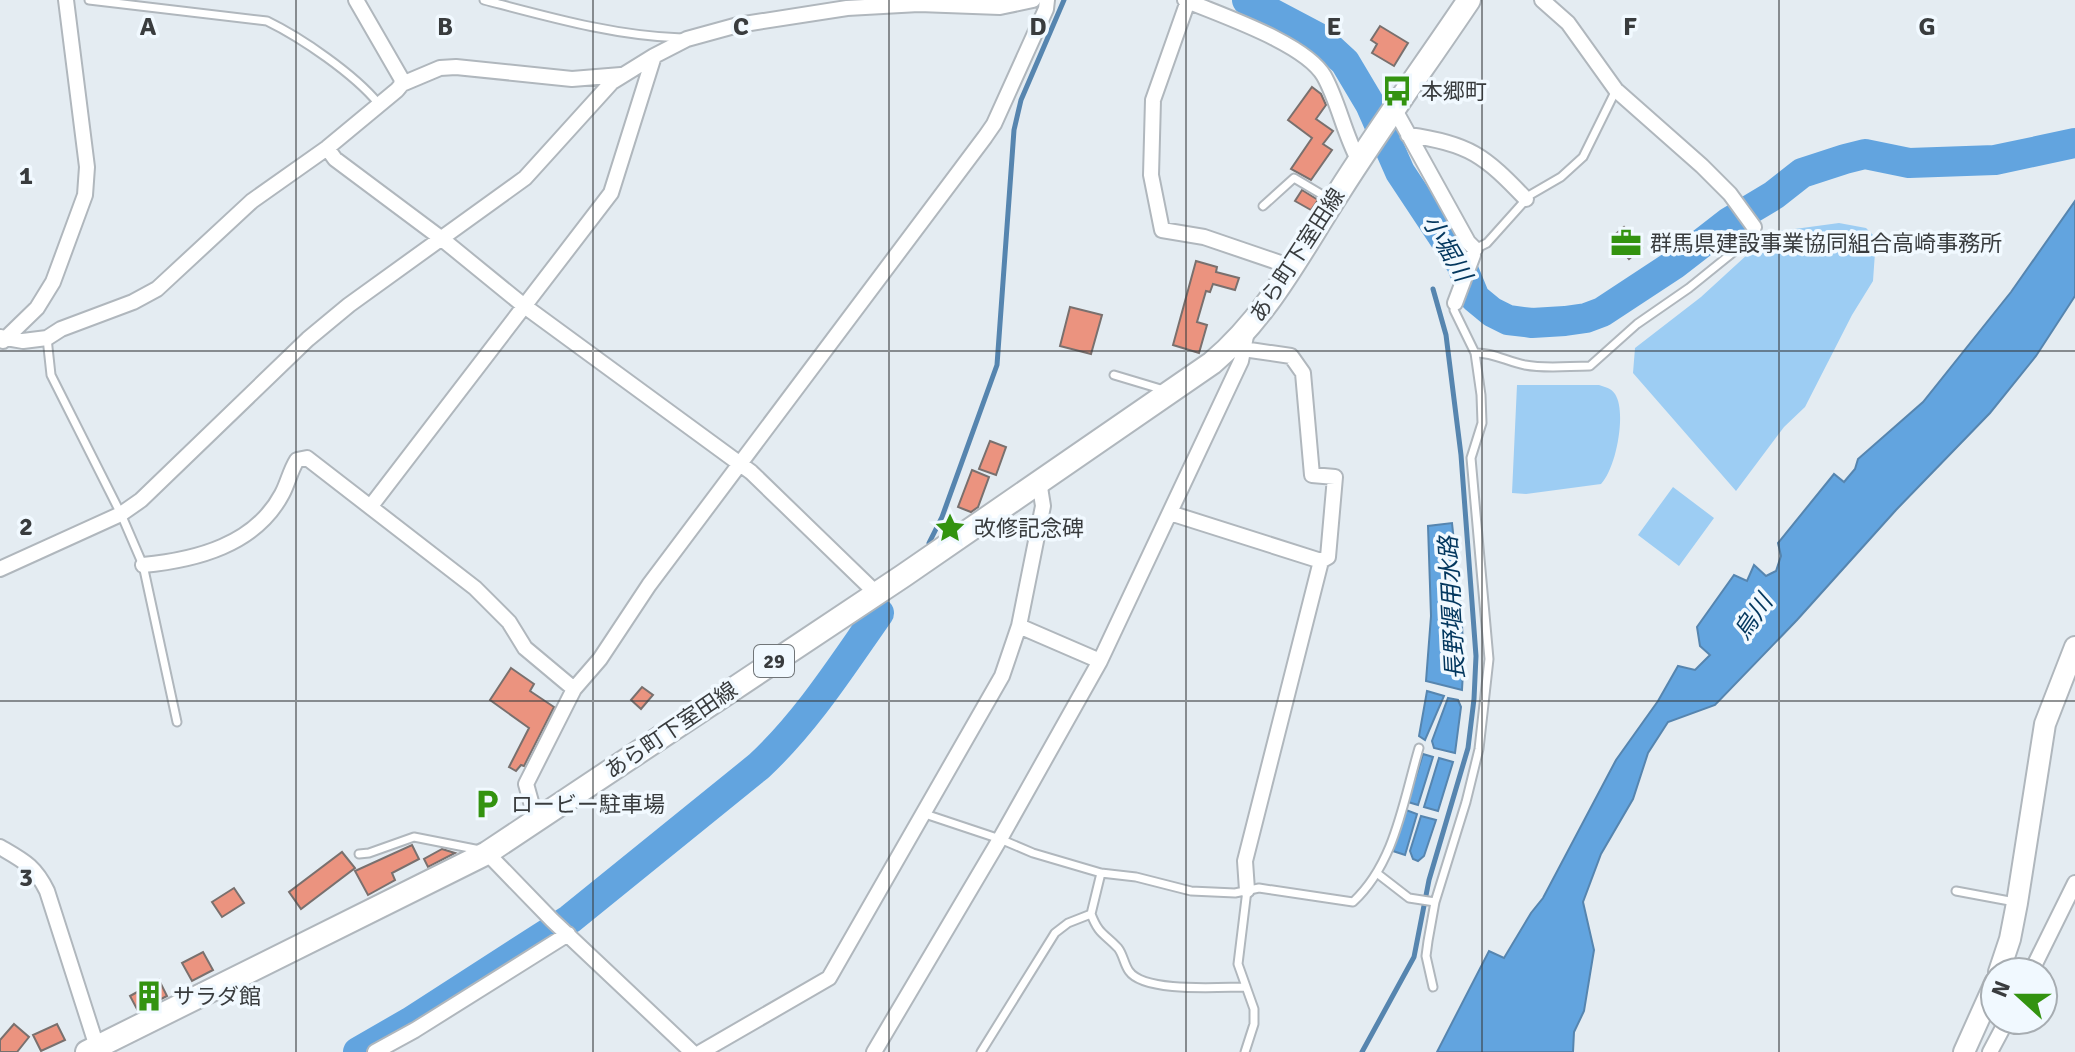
<svg xmlns="http://www.w3.org/2000/svg" width="2075" height="1052" font-family="Signika,'Noto Sans JP',sans-serif">
<style>
.green{fill:#9dcdf3}
.water{fill:#62a4df;stroke:#5685af;stroke-width:2}
.lines{fill:none;stroke-linecap:round;stroke-linejoin:round}
.stream{stroke:#5685af;stroke-width:5}
.river{stroke:#62a4df;stroke-width:30}
.building{fill:#eb937f;stroke:#79706e;stroke-width:2}
.lane-casing{stroke:#b0b7bd;stroke-width:11}
.street-casing{stroke:#b0b7bd;stroke-width:18}
.secondary-casing{stroke:#b0b7bd;stroke-width:24}
.primary-casing{stroke:#b0b7bd;stroke-width:26}
.lane{stroke:#fff;stroke-width:7}
.street{stroke:#fff;stroke-width:14}
.secondary{stroke:#fff;stroke-width:20}
.primary{stroke:#fff;stroke-width:22}
.grid{fill:none;stroke:#393c3e;stroke-width:2;stroke-opacity:0.55}
.labels{text-anchor:middle;dominant-baseline:central;stroke-width:7;stroke-linejoin:round;paint-order:stroke}
.shield{fill:#f1f9ff;stroke:#707578;stroke-width:2}
.shield-label{font-size:20px;font-weight:bold;fill:#393c3e}
.poi-label{font-size:22px;fill:#393c3e;stroke:#f1f9ff;text-anchor:start}
.street-label{font-size:22px;fill:#393c3e;stroke:#f1f9ff}
.water-label{font-size:24px;font-style:italic;fill:#03375e;stroke:#f1f9ff}
.grid-label{font-size:26px;text-anchor:middle;font-weight:bold;fill:#393c3e;stroke:#f1f9ff;stroke-width:7;stroke-linejoin:round;paint-order:stroke}
</style>
<rect width="100%" height="100%" fill="#e4ecf2"/>
<path class="green" d="M1839 223 1866 228 1876 238 1873 281 1852 315 1805 407 1784 427 1736 491 1633 373 1635 348 1701 297 1772 232Z
M1517 385H1599C1605 387 1611 388 1615 394 1627 412 1616 469 1601 484L1526 494 1512 493Z
M1673 487 1714 518 1679 566 1638 535Z"/>
<path class="water" d="M2075 201V296L2036 356 1990 413 1896 510 1797 620 1715 705 1668 722 1648 753 1633 799 1601 854 1583 902 1594 950 1584 1011 1574 1032 1573 1052H1437L1489 951 1504 958 1531 913 1543 898 1616 760 1658 701 1678 666 1695 670 1710 655 1700 646 1697 627 1734 575 1747 581 1754 565 1766 576 1776 571 1781 556 1778 543 1834 474 1844 482 1855 469 1858 459 1923 402 2011 292Z
M1452 523C1458 579 1466 634 1462 690L1426 681 1431 616 1428 526Z
M1427 691 1444 696 1425 740 1419 736Z
M1448 698 1458 700 1461 707 1455 753 1434 748 1432 741Z
M1423 754 1433 757 1418 805 1408 802Z
M1439 758 1453 762 1438 811 1424 807Z
M1406 810 1417 814 1405 855 1393 851Z
M1421 816 1436 820 1424 856 1418 861 1413 859 1410 851Z"/>
<g class="lines">
<path class="stream" d="M929 543 942 517 997 365 1014 130 1021 100 1064 0
M1362 1052 1414 957 1429 880 1468 748 1474 699 1476 656 1461 455 1446 335 1433 289"/>
<path class="river" d="M1247 0 1319 38 1345 62 1370 104 1400 172 1461 264 1475 298 1492 312 1508 320 1532 323 1565 321 1586 318 1602 312 1675 264 1729 222 1774 195 1802 173 1845 159 1865 154 1909 163 1995 160 2075 143
M358 1052 410 1022 570 919 759 766C807 721 841 667 879 613"/>
</g>
<path class="building" d="M1380 26 1408 43 1394 66 1372 53 1377 44 1371 40Z
M1312 87 1321 94 1326 105 1316 119 1333 131 1323 144 1332 150 1311 180 1291 169 1312 138 1288 120Z
M1302 190 1318 200 1311 210 1295 201Z
M1624 227 1642 248 1629 259 1611 238Z
M1196 261 1217 267 1216 272 1239 278 1235 290 1213 284 1210 292 1206 291 1197 322 1207 325 1199 353 1173 345Z
M1070 307 1102 315 1091 354 1060 346Z
M990 441 1006 447 996 475 979 469Z
M972 470 989 477 978 507 971 512 958 507Z
M511 668 534 684 530 691 554 707 524 766 521 765 516 771 509 767 529 728 490 700Z
M642 687 653 695 641 709 631 700Z
M412 845 419 859 392 873 395 880 368 895 355 871Z
M442 849 455 853 428 867 424 859Z
M342 852 355 868 301 909 289 892Z
M234 888 244 903 222 917 212 902Z
M203 952 213 970 192 981 182 963Z
M159 980 167 996 138 1011 130 996Z
M14 1024 29 1037 17 1052H0V1040Z
M57 1024 65 1040 41 1051 33 1035Z"/>
<g class="lines">
<g class="lane-casing">
<path id="lane" d="M89 0 267 21C302 38 354 74 378 103
M484 0C549 17 615 36 682 38
M1263 206 1294 178 1331 200
M1475 249 1487 243 1530 195 1561 177 1583 157 1616 90
M47 338 51 375 121 514 143 565 177 722
M1475 353C1492 352 1508 362 1525 365 1546 369 1568 366 1590 366L1637 324 1689 288 1757 233 1754 227
M1114 375 1164 390
M925 814 1000 839 1033 853 1101 873 1136 877 1191 891 1235 893 1259 888 1353 902C1395 863 1403 802 1419 748
M359 854 369 853 414 837 480 850
M1378 874 1409 898 1435 902
M1956 891 2015 902
M1091 914C1099 935 1104 933 1118 948 1123 954 1124 964 1129 971 1144 993 1220 987 1245 987
M1433 987 1426 956 1428 941 1435 902 1466 802 1479 749 1489 659 1471 458 1482 423 1481 395 1475 353 1454 310 1455 303
M981 1052 1055 933 1068 923 1091 914 1101 873
M1245 1052 1254 1024V1009L1238 964 1247 890"/>
</g>
<g class="street-casing">
<path id="street" d="M1185 0C1220 15 1305 43 1324 76 1339 103 1344 134 1359 161
M1542 0 1568 23 1616 90 1702 166 1730 194 1754 227
M1188 1 1153 100 1151 175 1162 230 1204 237 1292 267
M402 84 440 68 456 67 572 79 621 75
M1395 110 1468 242 1475 249
M1408 135C1469 143 1485 156 1526 199
M327 148 335 159 442 239 523 305 751 472 876 593
M1455 303 1473 255
M0 337 23 341 47 338 61 329 133 302 157 289 252 201 327 148 397 90 402 84 401 78 356 0
M3 341 37 308 53 282 85 195 87 167 66 0
M1243 349 1291 356 1303 373 1312 475 1335 477 1328 557 1321 561
M371 506 611 193 654 56
M1170 513 1321 561 1245 861 1247 890
M143 565C196 560 255 545 282 494 288 483 290 471 297 460L307 458 475 588 509 622 525 648 574 689
M0 569 121 514 141 500 308 339 349 305 525 178 612 82 654 56 687 39 738 25 847 8 919 4 1000 7 1033 0
M1019 626 1100 661
M541 817 533 809 526 784 574 689 600 659 649 585 985 137 994 124 1046 9 1047 0
M0 847C24 861 35 866 47 891L97 1047
M487 853 552 920 692 1052
M2031 972 2075 883
M375 1052 415 1030 568 934
M701 1052 829 978 1002 676 1019 626 1043 506 1039 481
M874 1052 1000 839 1100 661 1241 361 1247 331
M1990 1052 2007 1020"/>
</g>
<g class="secondary-casing">
<path id="secondary" d="M1999 972 2010 939 2017 903 2045 724 2075 647
M1964 1052 1995 983"/>
</g>
<g class="primary-casing">
<path id="primary" d="M87 1052 487 853 903 576 1212 363C1268 316 1300 252 1339 192 1380 127 1426 64 1469 0"/>
</g>
<use href="#lane" class="lane"/>
<use href="#street" class="street"/>
<use href="#secondary" class="secondary"/>
<use href="#primary" class="primary"/>
</g>
<path class="grid" d="M296 0V1052M593 0V1052M889 0V1052M1186 0V1052M1482 0V1052M1779 0V1052M0 351H2075M0 701H2075"/>
<defs>
<g id="bus-bare" transform="scale(2.4)"><path d="M-5-6H5V4H4V6H2V4H-2V6H-4V4H-5ZM-3.5-4V0h7V-4ZM-3.5 1.2v1.5H-2V1.2ZM2 1.2v1.5H3.5V1.2Z" fill="#339310" stroke="#f1f9ff" stroke-width="2.5" paint-order="stroke"/></g>
<g id="office-bare" transform="scale(2.4)"><path d="M-6-3h4V-5.5h4V-3h4V5H-6ZM-1-4.5V-3h2v-1.5ZM-6 0V1H6V0Z" fill="#339310" stroke="#f1f9ff" stroke-width="2.5" paint-order="stroke"/></g>
<g id="sight-bare" transform="scale(2.4)"><path d="M0-6L1.8-2.2L6-1.7L2.9 1.2L3.7 5.4L0 3.3L-3.7 5.4L-2.9 1.2L-6-1.7L-1.8-2.2Z" fill="#339310" stroke="#f1f9ff" stroke-width="2.5" paint-order="stroke"/></g>
<g id="parking-bare" transform="scale(2.4)"><path d="M-3.5-5.5H1a3.5 3.5 0 0 1 0 7H-1V5.5H-3.5ZM-1-3.4V-.6H.8a1.4 1.4 0 0 0 0-2.8Z" fill="#339310" stroke="#f1f9ff" stroke-width="2.5" paint-order="stroke"/></g>
<g id="building-bare" transform="scale(2.4)"><path d="M-4-6H4V6H1V3H-1V6H-4ZM-2.5-4.3h1.7v1.8h-1.7ZM.8-4.3h1.7v1.8H.8ZM-2.5-1h1.7V.8h-1.7ZM.8-1h1.7V.8H.8Z" fill="#339310" stroke="#f1f9ff" stroke-width="2.5" paint-order="stroke"/></g>
</defs>
<g fill-rule="evenodd">
<use href="#bus-bare" x="1397" y="91"/>
<use href="#office-bare" x="1626" y="243"/>
<use href="#sight-bare" x="950" y="528"/>
<use href="#parking-bare" x="487" y="804"/>
<use href="#building-bare" x="149" y="996"/>
</g>
<g class="labels">
<rect class="shield" x="754" y="645" width="40" height="32" rx="6"/>
<g class="shield-label">
<text x="774" y="661">29</text>
</g>
<g class="poi-label">
<text x="1421" y="91">本郷町</text>
<text x="1650" y="243">群馬県建設事業協同組合高崎事務所</text>
<text x="974" y="528">改修記念碑</text>
<text x="511" y="804">ロービー駐車場</text>
<text x="173" y="996">サラダ館</text>
</g>
<g class="street-label">
<text transform="translate(1297 255) rotate(-57)">あら町下室田線</text>
<text transform="translate(671 730) rotate(-34)">あら町下室田線</text>
</g>
<g class="water-label">
<text transform="translate(1447 248) rotate(60)">小堀川</text>
<text transform="translate(1452 608) rotate(-93)">長野堰用水路</text>
<text transform="translate(1753 617) rotate(-56)">烏川</text>
</g>
</g>
<g class="grid-label">
<text x="148" y="35">A</text>
<text x="445" y="35">B</text>
<text x="741" y="35">C</text>
<text x="1038" y="35">D</text>
<text x="1334" y="35">E</text>
<text x="1630" y="35">F</text>
<text x="1927" y="35">G</text>
<text x="26" y="184">1</text>
<text x="26" y="535">2</text>
<text x="26" y="886">3</text>
</g>
<g transform="translate(2019 996) rotate(291)"><circle r="38" fill="#f1f9ff" stroke="#a7adb2" stroke-width="2"/>
<path d="M0-6L14 30L0 20L-14 30Z" fill="#339310"/>
<text y="-12" font-size="22" font-weight="bold" text-anchor="middle" fill="#393c3e">N</text>
</g>
</svg>
